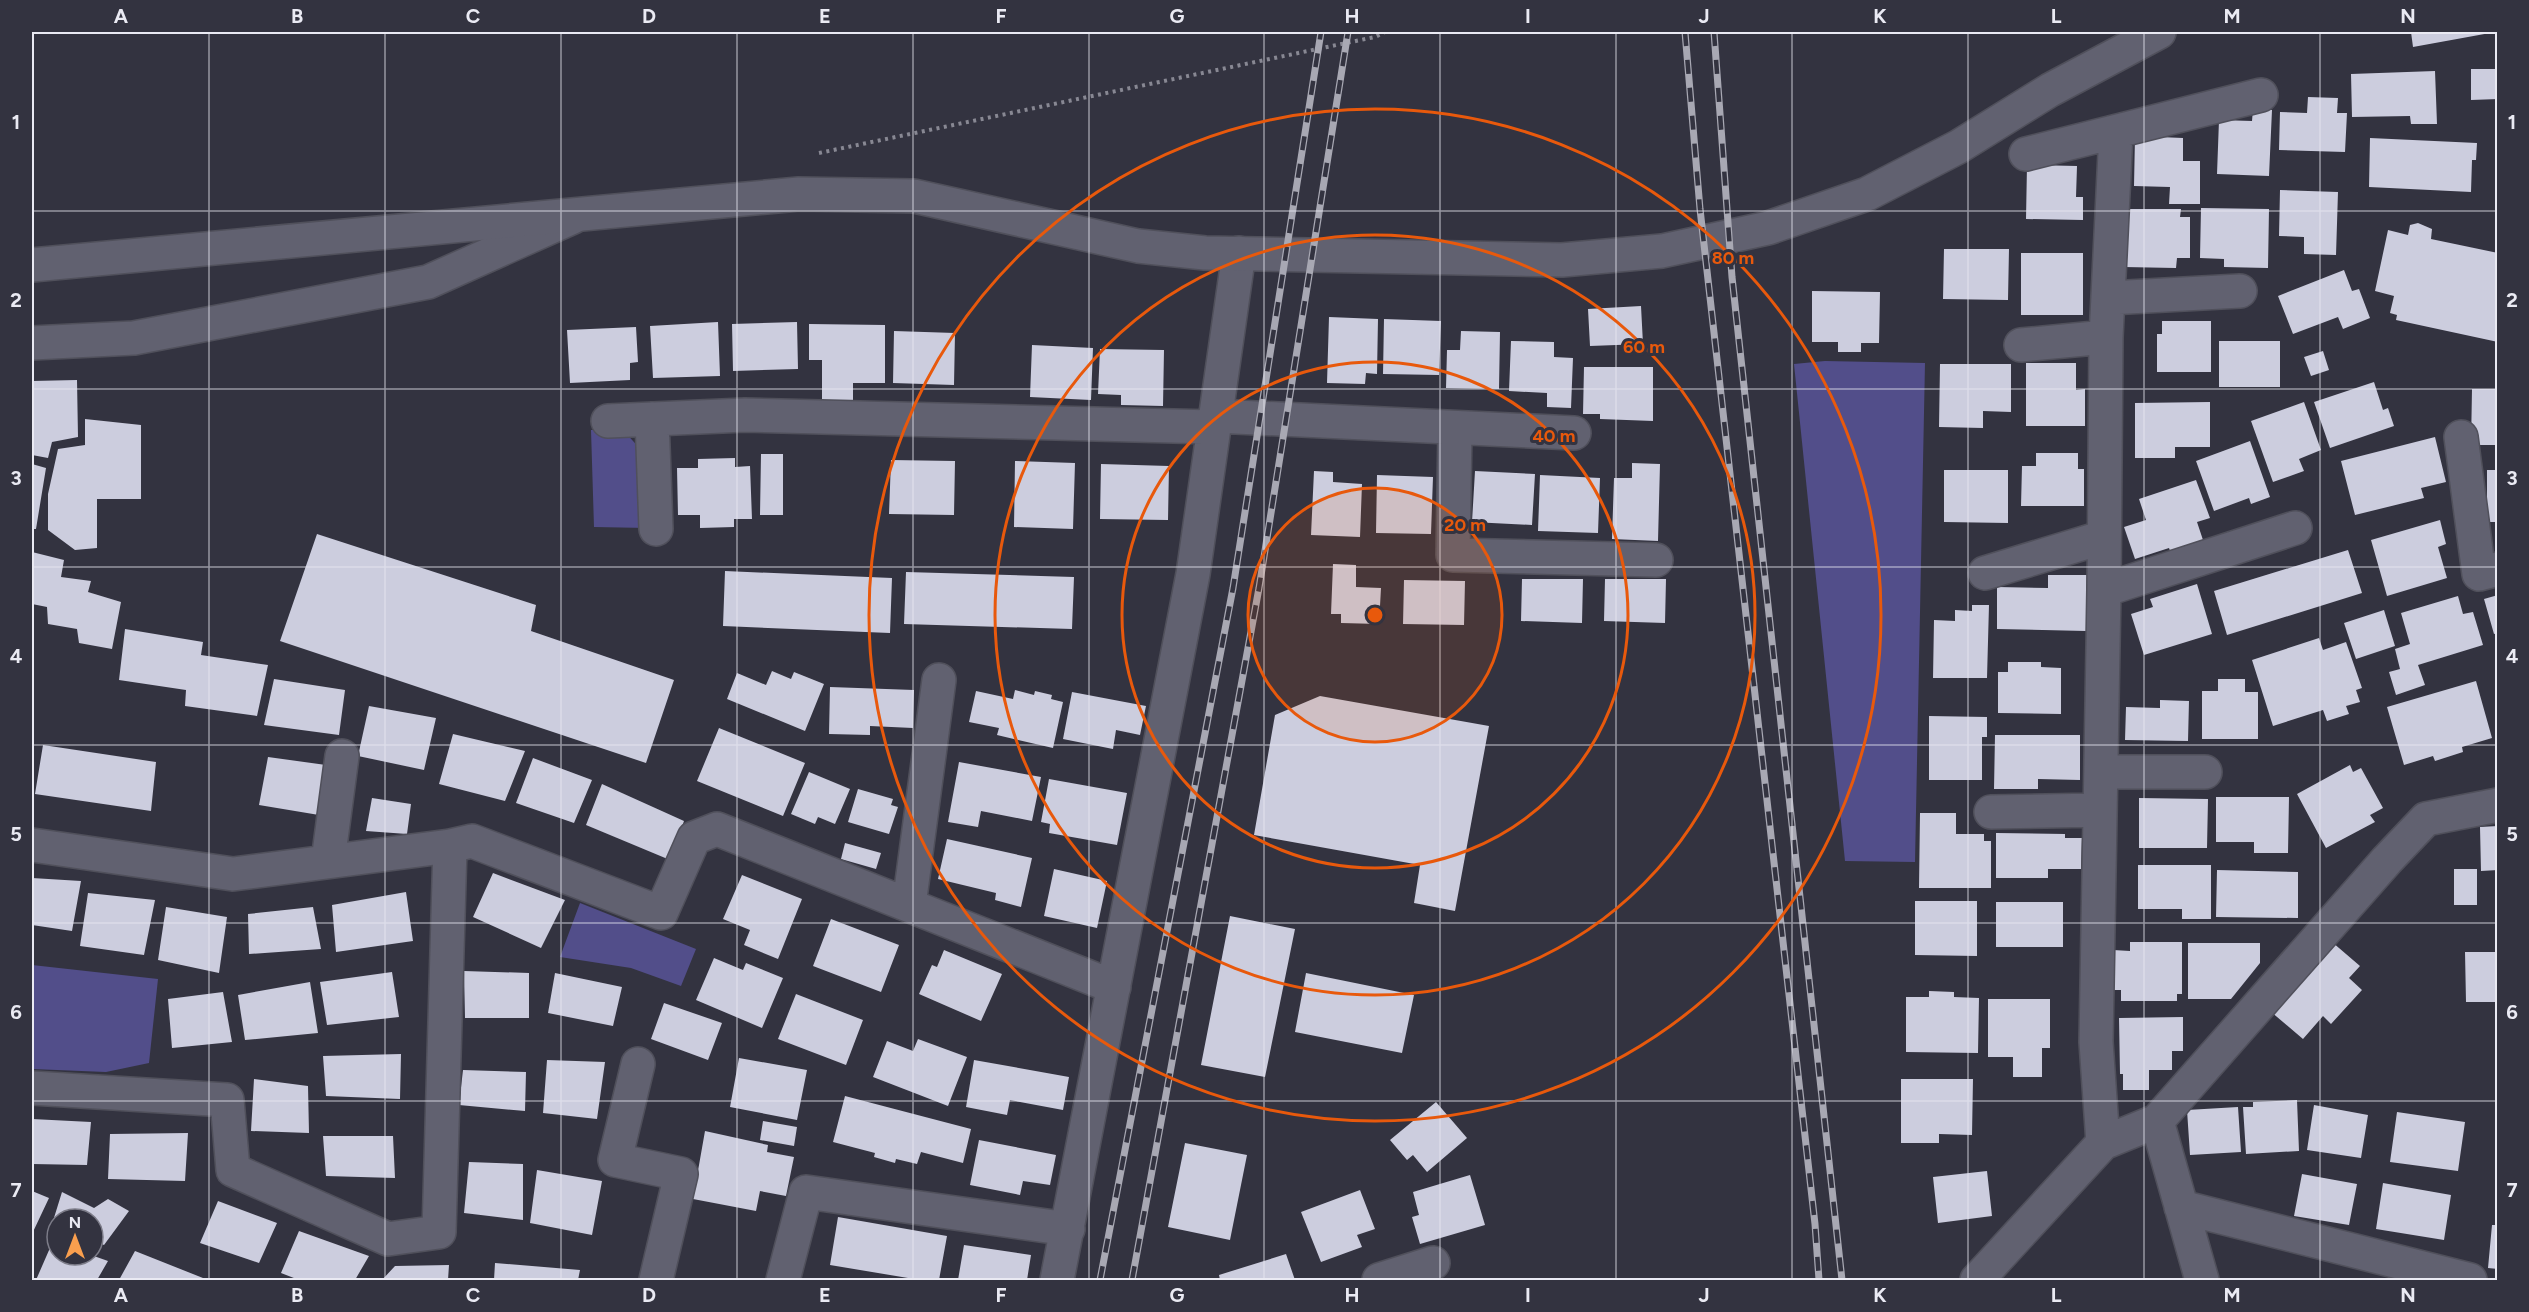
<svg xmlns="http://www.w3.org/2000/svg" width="2529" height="1312" font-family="Figtree,sans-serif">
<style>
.green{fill:#524e8a}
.building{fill:#cccdde}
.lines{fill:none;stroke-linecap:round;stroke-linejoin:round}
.minor-casing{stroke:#50505b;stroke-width:36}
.tertiary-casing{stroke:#50505b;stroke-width:36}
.path{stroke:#888893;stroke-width:4;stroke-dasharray:3 4.5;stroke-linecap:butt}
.minor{stroke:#616170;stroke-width:33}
.tertiary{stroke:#616170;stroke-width:33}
.rail-casing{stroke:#a8a8b3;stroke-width:7}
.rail{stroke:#333340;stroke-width:4.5;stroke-dasharray:14;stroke-linecap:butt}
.grid{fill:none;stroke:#eaeaf3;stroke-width:1.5;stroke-opacity:0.55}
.ring{fill:none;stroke:#e8590c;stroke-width:3}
.centre{fill:#e8590c;stroke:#333340;stroke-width:3}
.ring-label{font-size:18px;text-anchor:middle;font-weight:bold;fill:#e8590c;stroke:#333340;stroke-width:6;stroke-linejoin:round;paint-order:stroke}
.neatline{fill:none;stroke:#eaeaf3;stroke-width:2}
.grid-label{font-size:20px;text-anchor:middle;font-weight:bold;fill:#eaeaf3}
</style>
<rect width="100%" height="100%" fill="#333340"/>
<path class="green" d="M1825 361 1925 363 1915 862 1845 861 1794 364Z
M591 430H623L643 452 648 528 594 527Z
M580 903 696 949 681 986 631 968 560 957Z
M32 965 158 979 149 1063 106 1072 32 1069Z"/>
<path class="building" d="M2411 32H2490V33L2413 47Z
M2471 69H2498V99L2471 100Z
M2435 71 2437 124H2411L2410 116 2352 117 2351 74Z
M2308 97 2338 98 2337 113H2347L2345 152 2279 150 2280 112 2307 113Z
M2253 109 2272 110 2269 176 2217 174 2219 120 2252 121Z
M2135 136 2183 138V161H2200V204H2169L2170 187 2134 186Z
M2370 138 2477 143 2476 160H2472L2471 192 2369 187Z
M2027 165 2077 166 2076 197H2083V220L2026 219Z
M2280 190 2338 192 2336 255 2304 254V237L2279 236Z
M2201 208 2269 209 2268 268 2224 267V259L2200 258Z
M2124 209H2181L2180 217H2190V258H2177L2176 268 2124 267Z
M2418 223 2432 229 2431 239 2498 253V342L2396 320 2397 315 2390 313 2394 296 2375 291 2388 230 2408 235 2410 225Z
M1944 249H2009L2008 300 1943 299Z
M2021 253H2083V315H2021Z
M2344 270 2352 291 2359 289 2370 318 2343 329 2338 317 2293 334 2278 296Z
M1812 291 1880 292 1879 343H1861V352H1838V342H1812Z
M1641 306 1643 344 1590 346 1588 309Z
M1329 317 1378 319 1377 374 1366 373 1365 384 1327 383Z
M1384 319 1441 321 1439 375 1383 374Z
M2162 321H2211V372H2157V334H2162Z
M718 322 720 376 653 378 650 326Z
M797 322 798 369 733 371 732 324Z
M809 324 885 325V383H853V411H822V360H809Z
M636 327 638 362 630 363V380L570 383 567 330Z
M894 331 955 333 954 385 893 383Z
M1461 331 1500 332 1499 389 1446 388 1447 350H1460Z
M1511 341 1554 342V357L1573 358 1571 408 1547 407V393L1509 391Z
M2219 341H2280V387H2219Z
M1032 345 1093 348 1091 400 1030 397Z
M1100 349 1164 350 1163 406 1121 405V395L1098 394Z
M2323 351 2329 370 2311 376 2304 357Z
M2026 363H2076V390L2085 389V426H2026Z
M1940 364H2011V412L1983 411V428L1939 427Z
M1584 367H1653V421L1600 419V414H1583Z
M77 380 78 437 52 442 48 458 32 455V381Z
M2374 382 2383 410 2388 408 2394 426 2330 448 2314 402Z
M2472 389H2498V445H2471Z
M2210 402V447H2175V458H2135V403Z
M2304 402 2321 450 2299 459 2304 471 2273 482 2251 421Z
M85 419 141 425V499H97V548L75 550 48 530V494L58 449 85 445Z
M2435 437 2446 482 2421 488 2424 498 2355 515 2341 461Z
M2250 441 2270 497 2251 504 2249 498 2214 511 2196 461Z
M2036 453H2078V469H2084V506H2021L2022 466H2036Z
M761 454H783V515H760Z
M735 458V467L750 466 752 519H734V527L700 528V515H678L677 468H698V459Z
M891 460 955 461 954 515 889 514Z
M1015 461 1075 463 1073 529 1014 527Z
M1632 463 1660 464 1658 541 1612 539 1614 478H1632Z
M32 464 46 468 36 529H32Z
M1101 464 1169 466 1168 520 1100 519Z
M1944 470H2008V523L1944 522Z
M2487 470H2498V522H2487Z
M1314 471 1333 472V482L1362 484 1360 537 1311 535Z
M1475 471 1535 474 1532 525 1472 522Z
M1377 475 1433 477 1431 534 1376 533Z
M1540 475 1600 478 1598 533 1538 531Z
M2196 480 2210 518 2197 522 2205 546 2172 556 2169 548 2135 559 2124 527 2146 520 2139 499Z
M2440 520 2446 544 2438 547 2447 578 2387 596 2371 540Z
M317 534 536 605 531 631 674 680 646 763 280 641Z
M2348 550 2362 593 2227 635 2214 591Z
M32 552 64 560 61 577 91 581 88 592 121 602 112 649 79 643 77 629 48 624 47 607 32 604Z
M1333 564 1356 565V587L1381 588 1379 624 1341 623V614H1331Z
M725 571 892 578 890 633 723 626Z
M906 572 1074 577 1072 629 904 624Z
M2048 575H2087L2086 631 1997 629V587L2048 588Z
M1522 579H1583L1582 623 1521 621Z
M1605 579H1666L1665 623 1604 621Z
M1404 580 1465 581 1464 625 1403 624Z
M2197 584 2212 634 2144 655 2131 614 2153 607 2150 599Z
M2498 595V633L2494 634 2484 599Z
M2458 596 2463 614 2473 612 2483 645 2418 665 2425 685 2396 695 2389 672 2400 669 2395 649 2410 644 2401 613Z
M1972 605H1989L1987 678H1933L1934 620 1955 621V610L1972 611Z
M2384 610 2395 646 2356 659 2344 623Z
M125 629 203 642 201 655 268 665 257 716 185 706 186 690 119 680Z
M2319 638 2323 650 2346 642 2362 688 2356 690 2360 702 2346 706 2349 714 2327 721 2323 710 2273 726 2252 660Z
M2008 662H2041V667L2061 668V714L1998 713V672H2008Z
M772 671 791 679 794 672 824 684 805 731 727 699 737 673 766 685Z
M274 679 345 690 339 735 264 725Z
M2218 679H2245V692H2258V739H2202V691H2218Z
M2476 681 2492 738 2462 747 2463 752 2435 761 2433 756 2404 765 2387 707Z
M830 687 914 690 913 728 870 726V735L829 734Z
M1015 690 1034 695 1035 691 1052 695 1051 699 1063 702 1053 748 997 735 999 728 969 722 976 691 1013 699Z
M1072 692 1146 706 1140 735 1116 730 1113 749 1063 739Z
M1320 696 1489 726 1455 911 1414 903 1420 865 1254 835 1275 715Z
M2160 700 2189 701 2188 741 2125 740 2126 707 2160 708Z
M369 706 436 718 424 770 358 756Z
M1929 716 1987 717V737H1982V780H1929Z
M719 728 805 763 783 816 697 781Z
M453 734 525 751 505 801 439 784Z
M1995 735H2080V780L2038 779V789H1994Z
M43 745 156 762 151 811 35 794Z
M268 757 326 765 319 815 259 805Z
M533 758 592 780 574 823 516 803Z
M959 762 1041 777 1032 821 981 811 978 827 948 822Z
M2350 765 2353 772 2361 768 2383 808 2370 815 2375 822 2326 848 2297 794Z
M809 772 850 789 835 824 818 817 815 824 791 814Z
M1049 779 1127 793 1117 845 1049 833 1050 824 1041 822Z
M602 784 684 821 670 860 586 825Z
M858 789 893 799 891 805 898 807 889 834 848 822Z
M2216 797H2289L2288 853H2254V842H2216Z
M372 798 411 804 407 834 366 831Z
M2139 798 2208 799 2207 848H2139Z
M1920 813H1956V834H1984V841H1991V888H1919Z
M2498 826V870L2481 871 2480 827Z
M1996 833 2065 834V838H2082L2081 869H2048V878H1996Z
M947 839 1032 858 1021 907 995 900 996 893 938 879Z
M845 843 881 853 876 869 841 859Z
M2138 865H2211V919H2182V909H2138Z
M1054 869 1107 881 1097 928 1044 916Z
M2454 869H2477V905H2454Z
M2217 870 2298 872V918L2216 917Z
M493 873 565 900 541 948 473 917Z
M742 875 802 899 778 959 744 945 750 930 723 919Z
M32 878 81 881 72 931 32 925Z
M406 892 413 941 336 952 332 905Z
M88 893 155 900 144 955 80 946Z
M1915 901H1977V956L1915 955Z
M1996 902H2063V947H1996Z
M166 907 227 917 219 973 158 960Z
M313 907 321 949 249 954 248 914Z
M1230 916 1295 929 1265 1077 1201 1065Z
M831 919 899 945 881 992 813 966Z
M2130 942H2182V994H2177V1001H2121V990H2113V950L2130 951Z
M2332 942 2360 966 2349 978 2362 990 2331 1024 2323 1016 2303 1039 2270 1011Z
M2188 943H2260V963L2231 999H2188Z
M944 950 1002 974 981 1021 919 994 932 965 937 967Z
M2465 952H2498V1002H2466Z
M714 958 743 970 746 963 783 978 762 1028 696 1000Z
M464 971 529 973V1018H465Z
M392 972 399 1017 327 1025 320 982Z
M555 973 622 987 613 1026 548 1013Z
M1306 973 1414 995 1402 1053 1295 1032Z
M310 982 318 1033 245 1040 238 995Z
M1929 991 1954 992V997L1979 998 1978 1053 1906 1052V997H1929Z
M223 992 232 1042 172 1048 168 999Z
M796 994 863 1020 846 1065 778 1039Z
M1988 999H2050V1048H2042V1077H2013V1057H1988Z
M664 1003 722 1023 708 1060 651 1039Z
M2183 1017V1051H2172V1070H2149V1090H2123V1074H2120L2119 1018Z
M918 1039 967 1057 948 1106 873 1077 887 1041 913 1051Z
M401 1054 400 1099 326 1096 323 1056Z
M739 1058 807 1070 797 1120 730 1107Z
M547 1060 605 1062 597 1119 543 1113Z
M974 1060 1069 1077 1063 1110 1010 1100 1007 1115 966 1107Z
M463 1070 526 1072 525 1111 459 1105Z
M254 1079 308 1086 309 1133 251 1131Z
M1901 1079H1973L1972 1135 1939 1134V1143H1901Z
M845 1096 971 1129 963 1163 921 1152 917 1164 896 1159 895 1163 874 1157 875 1153 833 1142Z
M2297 1100 2299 1151 2246 1154 2243 1107H2253V1102Z
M1436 1102 1467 1138 1427 1172 1413 1155 1407 1160 1390 1140Z
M2314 1105 2368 1115 2361 1158 2307 1150Z
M2238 1107 2241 1152 2190 1155 2187 1110Z
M2397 1112 2465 1122 2458 1171 2390 1162Z
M32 1119 91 1122 87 1165 32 1164Z
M763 1121 797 1127 794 1146 760 1140Z
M705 1131 768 1145 767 1152 794 1157 786 1196 760 1191 756 1211 693 1199Z
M188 1133 185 1181 108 1179 110 1134Z
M323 1136H393L395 1178 326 1176Z
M979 1140 1056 1155 1050 1185 1023 1181 1020 1195 970 1185Z
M1185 1143 1247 1155 1230 1240 1168 1227Z
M469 1162 523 1164V1220L464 1213Z
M537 1170 602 1181 592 1235 530 1223Z
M1987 1171 1992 1216 1938 1223 1933 1177Z
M2302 1174 2357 1184 2349 1225 2294 1216Z
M1470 1175 1485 1225 1420 1244 1412 1217 1419 1215 1413 1192Z
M2383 1183 2451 1195 2444 1240 2376 1229Z
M1360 1190 1375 1229 1357 1235 1362 1247 1321 1262 1301 1212Z
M32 1191 49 1198 32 1234Z
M62 1192 94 1208 108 1199 129 1211 104 1245 93 1240V1219H57V1223L53 1221Z
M218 1201 277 1223 259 1263 200 1243Z
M838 1217 947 1236 939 1280H920L830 1265Z
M2492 1225H2498V1269L2488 1268Z
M299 1231 369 1256 355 1280H299L281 1273Z
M53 1241 57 1243V1255H91L108 1261 97 1280H36Z
M964 1245 1031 1255 1027 1280H958Z
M135 1251 203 1278 202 1280H119Z
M1286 1254 1295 1280H1220L1219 1275Z
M495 1263 580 1270 578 1280H494Z
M449 1265 448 1280H382L395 1266Z"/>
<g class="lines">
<g class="minor-casing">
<path id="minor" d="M2026 154 2261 95
M2109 298 2240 291
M32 343 134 338 428 282 573 217
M2021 345 2106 337
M1215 416 1574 433
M652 419 656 529
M608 421 745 415 1213 427
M1455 428 1453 555 1656 560
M2461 437 2479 574 2498 569
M1985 573 2104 537
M2104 590 2295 528
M2101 772H2205
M1991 812 2100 810
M32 845 233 874 450 846 472 841 661 913 694 838 717 829 1114 987
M328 861 342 756
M909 905 939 680
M638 1064 615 1160 681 1174 656 1280
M32 1088 227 1100 233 1170 388 1239 439 1232 450 846
M2157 1121 2202 1280
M2103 1143 2096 1042 2104 590 2106 337 2116 132
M2181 1207 2470 1280
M783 1280 806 1192 1068 1229
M1057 1280 1193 574 1239 253
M1379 1280 1433 1263
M1977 1280 2103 1143 2157 1121 2387 860 2426 819 2498 805"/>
</g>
<g class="tertiary-casing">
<path id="tertiary" d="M32 265 799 194 914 196 1138 246 1205 253 1562 260 1662 251 1768 228 1867 194 1958 147 2050 90 2159 32"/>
</g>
<path class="path" d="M819 153 1375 37 1385 32"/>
<use href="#minor" class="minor"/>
<use href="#tertiary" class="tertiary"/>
<g class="rail-casing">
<path id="rail" d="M1685 32 1700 209 1815 1224 1819 1280
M1714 32 1732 277 1842 1280
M1100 1280 1233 588 1321 32
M1132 1280 1259 588 1348 32"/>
</g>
<use href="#rail" class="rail"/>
</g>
<path class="grid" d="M209 32V1280M385 32V1280M561 32V1280M737 32V1280M913 32V1280M1089 32V1280M1264 32V1280M1440 32V1280M1616 32V1280M1792 32V1280M1968 32V1280M2144 32V1280M2320 32V1280M32 211H2498M32 389H2498M32 567H2498M32 745H2498M32 923H2498M32 1101H2498"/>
<circle cx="1375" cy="615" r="127" fill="#e8590c" fill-opacity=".12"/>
<g class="ring">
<circle cx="1375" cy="615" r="127"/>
<circle cx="1375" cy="615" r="253"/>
<circle cx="1375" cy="615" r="380"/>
<circle cx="1375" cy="615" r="506"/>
</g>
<circle cx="1375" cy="615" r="9" class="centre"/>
<g class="ring-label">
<text x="1733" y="264">80 m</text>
<text x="1644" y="353">60 m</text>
<text x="1554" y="442">40 m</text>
<text x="1465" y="531">20 m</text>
</g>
<rect width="2529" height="1312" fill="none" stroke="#333340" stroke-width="66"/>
<g transform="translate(75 1237)"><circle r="28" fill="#333340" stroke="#7c7c88" stroke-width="1.5"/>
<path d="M0-4.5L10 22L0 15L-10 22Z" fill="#fa9f4e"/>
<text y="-9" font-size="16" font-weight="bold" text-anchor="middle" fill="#eaeaf3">N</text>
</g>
<rect x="33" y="33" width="2463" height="1246" class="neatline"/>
<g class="grid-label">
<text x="121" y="23">A</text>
<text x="297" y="23">B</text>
<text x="473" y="23">C</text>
<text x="649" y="23">D</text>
<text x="825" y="23">E</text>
<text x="1001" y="23">F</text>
<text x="1177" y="23">G</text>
<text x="1352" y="23">H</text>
<text x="1528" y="23">I</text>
<text x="1704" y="23">J</text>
<text x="1880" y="23">K</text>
<text x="2056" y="23">L</text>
<text x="2232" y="23">M</text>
<text x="2408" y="23">N</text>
<text x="16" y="129">1</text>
<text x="2512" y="129">1</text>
<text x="16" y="307">2</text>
<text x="2512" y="307">2</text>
<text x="16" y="485">3</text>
<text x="2512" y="485">3</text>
<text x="16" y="663">4</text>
<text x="2512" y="663">4</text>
<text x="16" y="841">5</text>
<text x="2512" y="841">5</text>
<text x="16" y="1019">6</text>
<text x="2512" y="1019">6</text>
<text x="16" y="1197">7</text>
<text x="2512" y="1197">7</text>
<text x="121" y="1302">A</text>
<text x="297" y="1302">B</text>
<text x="473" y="1302">C</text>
<text x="649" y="1302">D</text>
<text x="825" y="1302">E</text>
<text x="1001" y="1302">F</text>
<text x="1177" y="1302">G</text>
<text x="1352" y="1302">H</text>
<text x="1528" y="1302">I</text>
<text x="1704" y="1302">J</text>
<text x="1880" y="1302">K</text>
<text x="2056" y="1302">L</text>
<text x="2232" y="1302">M</text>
<text x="2408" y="1302">N</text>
</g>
</svg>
